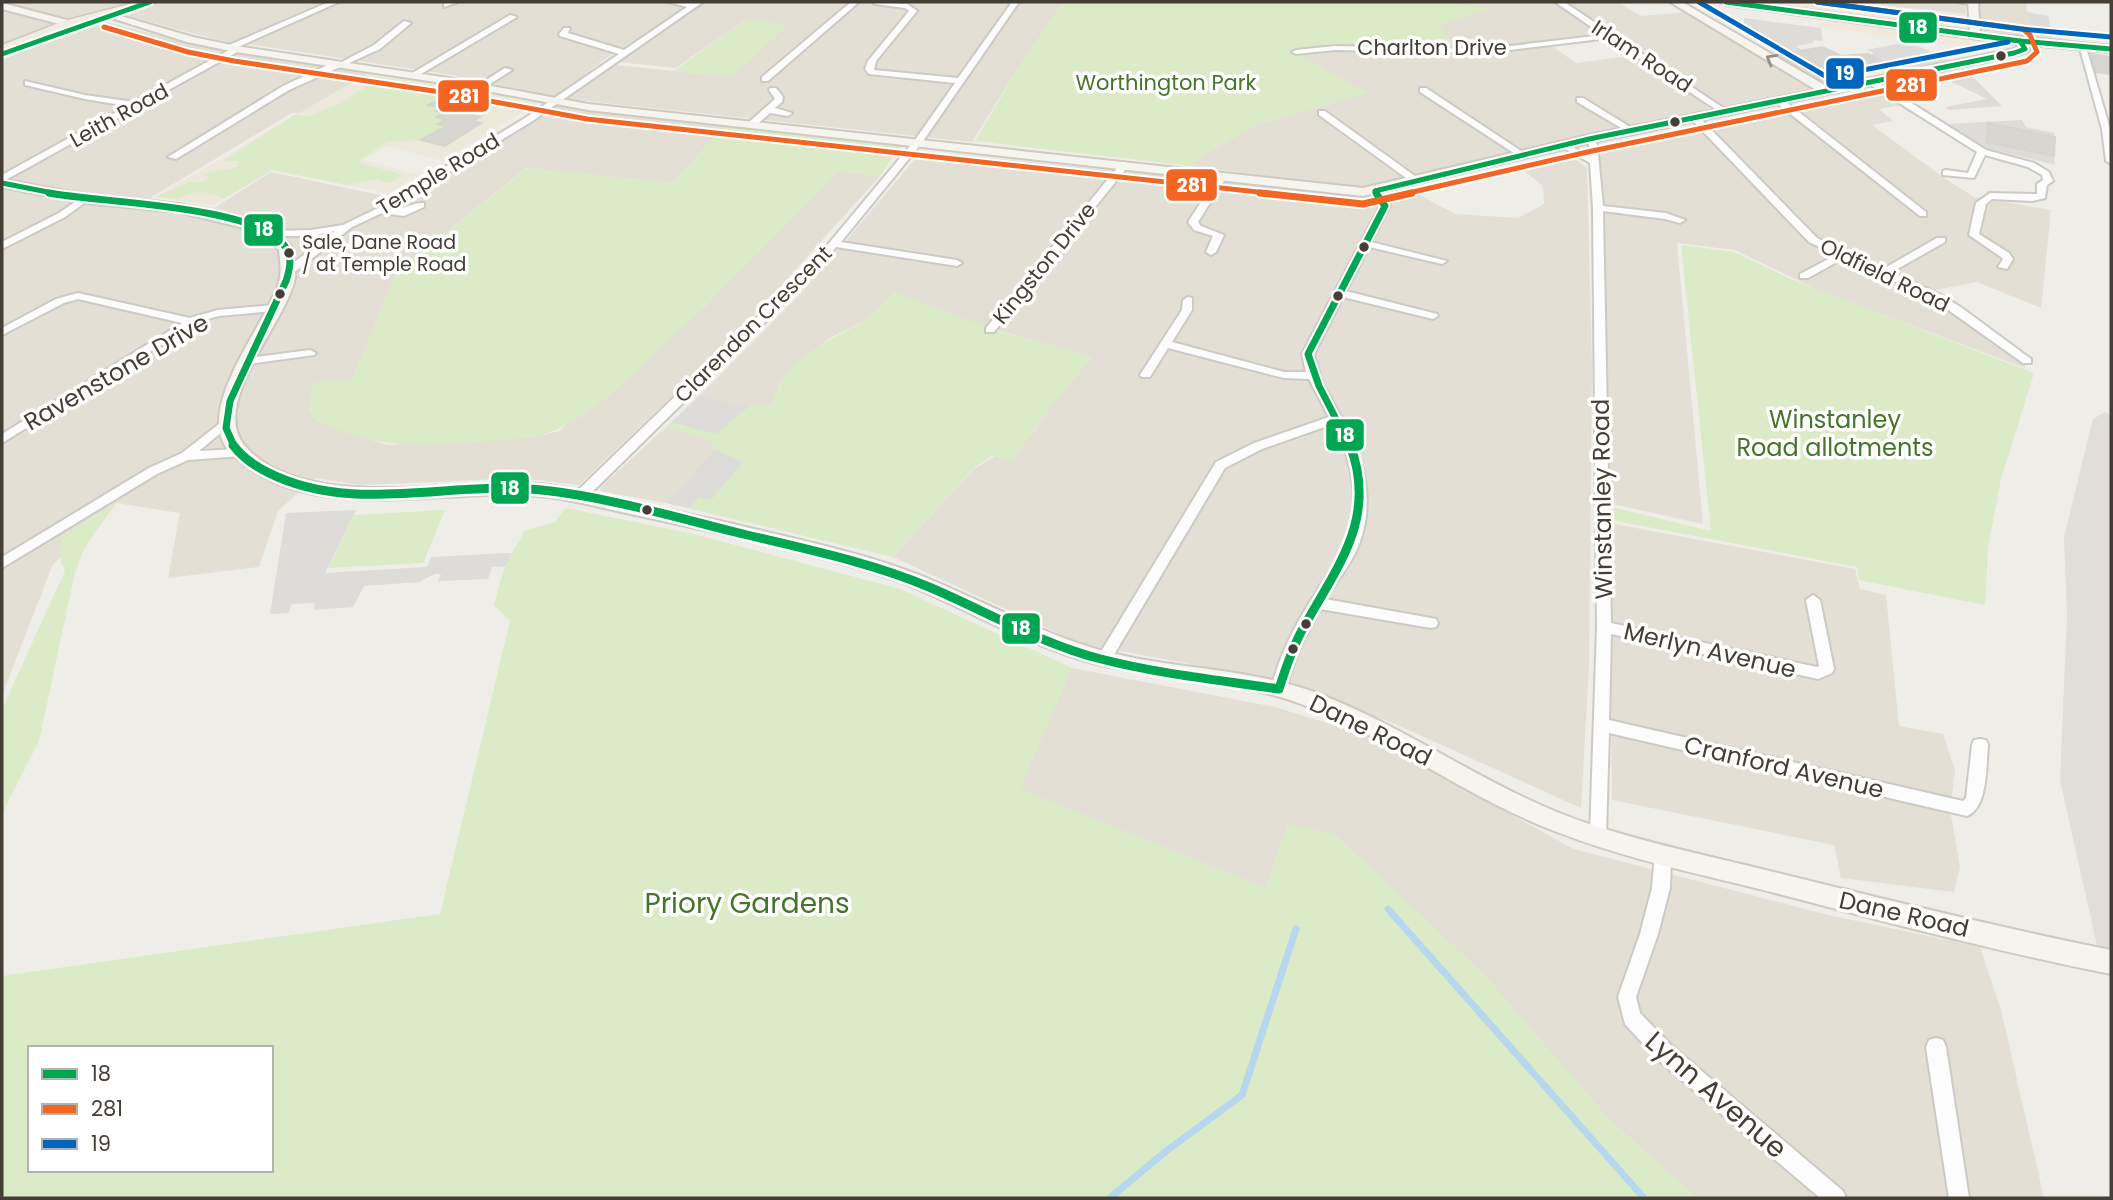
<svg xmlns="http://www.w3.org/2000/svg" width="2113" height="1200" font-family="Poppins,sans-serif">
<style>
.residential{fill:#e3dfd5}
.commercial{fill:#f2e9da}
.industrial{fill:#e1ded9}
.education{fill:#ece8da}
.green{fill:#dbeac7;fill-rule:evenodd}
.parking{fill:#dedcd8}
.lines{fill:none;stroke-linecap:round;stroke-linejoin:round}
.stream{stroke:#b7d7ee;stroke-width:7}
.building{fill:#d8d6d0;stroke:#d6d4ce;stroke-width:2}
.street-casing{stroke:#cccac5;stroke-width:4}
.secondary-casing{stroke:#cecabf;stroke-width:4}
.primary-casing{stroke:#d1c9b5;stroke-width:3}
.street{fill:#fcfcfc;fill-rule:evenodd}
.secondary{fill:#f6f4ee;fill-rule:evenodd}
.primary{fill:#f1ece2;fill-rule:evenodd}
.bus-1-far2-casing{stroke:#fff;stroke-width:9}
.bus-1-far1-casing{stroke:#fff;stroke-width:11}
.bus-1-casing{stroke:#fff;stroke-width:14}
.bus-2-far1-casing{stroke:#fff;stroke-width:9}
.bus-2-casing{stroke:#fff;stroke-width:11}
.bus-3-casing{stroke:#fff;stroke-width:9}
.bus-1-far2{stroke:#00a651;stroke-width:5}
.bus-1-far1{stroke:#00a651;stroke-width:7}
.bus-1{stroke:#00a651;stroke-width:9}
.bus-2-far1{stroke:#f26522;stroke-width:5}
.bus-2{stroke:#f26522;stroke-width:7}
.bus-3{stroke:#0065bd;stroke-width:5}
.oneway{stroke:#949088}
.bus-dot{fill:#443e34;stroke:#fff;stroke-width:2.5}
.labels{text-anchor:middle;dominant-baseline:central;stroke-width:7;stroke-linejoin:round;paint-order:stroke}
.far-bus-label{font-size:19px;fill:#443e34;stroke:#fff;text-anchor:start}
.far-street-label{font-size:21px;fill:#443e34;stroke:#fff}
.far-park-label{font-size:21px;fill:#447528;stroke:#fff}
.street-label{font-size:24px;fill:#443e34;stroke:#fff}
.park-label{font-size:24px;fill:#447528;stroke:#fff}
.near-park-label{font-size:28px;fill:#447528;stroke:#fff}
.near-street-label{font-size:28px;fill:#443e34;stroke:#fff}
.line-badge{stroke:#fff;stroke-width:2.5}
.badge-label{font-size:19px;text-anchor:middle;font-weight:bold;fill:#fff}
</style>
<rect width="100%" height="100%" fill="#eeede8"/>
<path class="residential" d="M2 2H327L234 44 127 16 142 8 135 4 68 20 2 45Z
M341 2H694L602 61 555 97 452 75 247 44Z
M703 2H1063L1020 65 972 142 567 99 616 65 732 77 746 19 676 68 619 62Z
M1441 2H1553L1606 37 1549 44 1576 63 1630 56 1706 104 1709 111 1535 146 1371 188 1341 186 1191 166 1212 150 1256 125 1367 93 1289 50 1326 45 1455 48 1438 25 1488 9Z
M1567 2H1617L1641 16 1687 12 1813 91 1724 106Z
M1854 2H1955L1965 4 1966 14Z
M1979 2H2026L2029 26 2019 29 1981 25Z
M106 22 176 40 378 74 307 114 292 113 150 198 214 208 271 172 384 196H409L556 106 727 124 672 183 527 168 397 271 352 380 316 382 309 410 313 417 323 424 387 445 536 437 559 431 704 307 838 171 880 176 741 330 579 485 524 478 361 485 315 478 278 511 259 567 168 578 180 513 116 503 62 536 60 558 53 564 2 695V60L45 42Z
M1875 90 1900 105 1879 109 1893 121 1872 125 1947 180 1974 197 2051 210 2041 308 1977 282 1930 291 2024 354 2025 368 1818 290 1735 250 1677 243 1703 524 1608 503 1599 146Z
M922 151 1238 183 1363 199 1412 191 1455 214 1518 218 1544 204 1543 186 1517 165 1566 152 1587 168 1592 367 1589 667 1581 808 1391 722 1222 670 1079 643 893 557 974 469 1033 433 1051 406 1092 357 972 323 867 319 830 338 806 356 778 386 773 404 748 407 700 395 803 291Z
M666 427 713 441 714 449 666 503 600 491 601 487Z
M1609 523 1855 569 1860 589 1886 595 1899 726 1943 734 1955 771 1950 810 1960 867 1954 892 1841 878 1834 845 1612 800Z
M1072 668 1275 707 1363 734 1574 849 1828 915 1980 947 2001 1010 2044 1198H1697L1612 1122 1265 888 1019 789Z"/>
<path class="commercial" d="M1795 2H1852L1966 15 1971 37 2004 42 2010 46 2001 52 1818 27 1815 13 1796 10Z"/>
<path class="industrial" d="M2105 412 2111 415V953L2098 950 2060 780 2067 616 2064 537 2093 419Z"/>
<path class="education" d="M373 70 439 79 540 101 443 161 387 146 363 160 419 175 388 193 272 170 212 206 155 197Z"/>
<path class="green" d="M1063 2H1441L1490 9 1439 25 1456 48 1326 45 1290 50 1367 93 1256 125 1212 150 1191 166 975 141 1020 65Z
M746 19 788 25 732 77 674 71Z
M377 77 431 86 429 88 447 92V95L429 105 442 108 437 111 444 113 438 117 446 119 439 124 447 126 421 140 387 142 357 162 402 175 390 183 376 179 347 185 272 170 224 199C210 191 192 189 178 199L155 197 190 182H204L210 176H201C214 168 223 172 236 167L239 161H223L294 115 313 116C324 107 335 107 345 101 354 94 364 88 375 82Z
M727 124 902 145 880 176 838 171C783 230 726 286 668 341 628 378 590 422 536 437 469 442 396 456 333 428 325 425 314 421 311 413 307 403 311 391 315 382L352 380 397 271 528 168 672 183Z
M1681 245 1734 252 1793 280 2034 373 2001 479 1988 548 1985 605 1859 580 1857 567 1611 520 1607 506 1711 531Z
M894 292 994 330 1093 357 1051 406 1012 462 992 456 974 468 893 557 666 503 714 449 712 441 666 427 700 395 748 407 773 404C781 357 832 342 866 319 876 312 885 301 894 292Z
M116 503 85 547 75 572 39 741 2 814V709L65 571 60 558 62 536Z
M566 508 694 534 900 589 1072 668 1020 789 1265 888 1287 824 1335 834 1486 976 1612 1122 1697 1198H2V976L440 914 510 621 494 605C499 588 503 566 513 551 517 543 521 540 524 531L555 522ZM30 1048H271V1170H30Z
M445 510 423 563 328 568 354 515Z"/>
<path class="parking" d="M2027 12 2048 16 2053 38 1976 30 1975 28 2002 30 2001 28 2027 27 2029 25Z
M1744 18 1821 28 1823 41 1813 40V43L1796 46 1802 50 1780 54 1753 39 1744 30Z
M1896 44 1918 46 1950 61 1915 67H1895L1871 55 1874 53 1866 50Z
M1962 72 1975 79 2002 106 1949 110 1946 107 1987 99 1942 77Z
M2022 120 2026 127 2054 133 2055 137 1989 123 1987 142 2054 156 2055 165 1986 148 1946 124Z
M700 395 748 407 716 434 672 422Z
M714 449 743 462 711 500 699 497 690 508 666 503Z
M356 510 325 573 427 567 431 557 511 553 506 566 492 567 488 579 438 581 441 574H435L419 582 364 586 353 607 313 610 315 603 292 604 288 613 270 614 286 513Z"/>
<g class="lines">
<path class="stream" d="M1388 909 1644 1198
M1110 1198 1165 1152 1242 1095 1296 929"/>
</g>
<path class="building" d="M1822 47 1841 56 1868 54 1895 67 1823 81 1779 55Z
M2091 54 2111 57V74L2096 72Z
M447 95 477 105 470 109 478 111 471 115 480 117 473 121 481 123 445 146 421 140 447 126 438 124 446 119 437 117 444 113 436 111 442 108 428 105Z
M1988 123 2055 137 2054 156 1987 142Z"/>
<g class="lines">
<g class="street-casing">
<path id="street" d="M329 2H339L238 47 239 51 2 182V175L127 106 85 99 25 85V81L85 95 134 102 229 50 227 46Z
M448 2H458L444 7V3Z
M669 2H703L531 122 390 208C406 210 412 202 424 203V207L404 216 382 213 352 227 296 271H288V267L335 231 311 236H273L268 233 270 231 311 230 343 225 378 208 525 118 619 54 560 36 559 34 564 28H570L568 33 624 50 687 7Z
M851 2H859L768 81H762V77Z
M872 2 907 4 917 11 876 61 874 70 958 78 1012 2H1019L921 144 841 242 957 260 962 263 957 266 836 247 818 270 583 501H573L572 498 573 495 810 266 915 140 955 83 869 74 865 69 868 61 909 11 905 8 875 4Z
M1555 2H1564L1728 111 1721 113 1609 38 1485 53 1335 50 1296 54 1292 52 1296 50 1335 46 1485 49 1603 35Z
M1958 2H1976L1977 3 1973 5Z
M510 15 517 17 416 77 409 75Z
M404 21 411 23 380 49 289 90 176 159 168 157 283 86 332 63 338 64 374 45Z
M2079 45 2086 47 2110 129 2111 164 2106 161 2102 129Z
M505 68 512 70 482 89 475 87Z
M1869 80H1875L1986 150 2034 163 2049 172 2053 181 2047 185 2045 198 2032 201 1992 199 1986 204 1979 234 2009 253 2013 259 2007 269 1998 267 2003 259 2001 257 1969 235 1976 203 1990 193 2037 194V184L2043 180 2042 175 2028 167 1985 155 1974 178 1943 175V171L1946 170 1968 173 1977 152 1869 84Z
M770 88H776L783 97 782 102 775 108 792 113 788 116 770 113 754 127H748V123L775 99 769 90Z
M1420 88H1426L1527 155 1520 157 1420 92Z
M1577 98H1583L1635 130 1628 132 1577 102Z
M1775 98H1781L1926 212V216H1920L1775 102Z
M1319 111H1325L1419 179V183H1413L1319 115Z
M1691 115H1697L1817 238 1883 269 1937 238H1945V242L1892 272 1941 295 1962 308 2031 359V363H2023L1933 299 1844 258 1808 278H1800V274L1836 255 1809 242 1691 119Z
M1589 136 1597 144 1603 206 1666 213 1685 220 1680 223 1665 219 1603 211 1611 623 1817 667 1819 666 1806 600 1813 595 1820 600 1834 669 1832 673 1818 679 1611 634 1609 720 1963 801 1966 798 1972 745 1974 740 1980 739 1986 740 1988 745C1986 765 1988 808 1967 816L1609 733 1606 835 1604 840 1598 842 1592 840 1590 835 1597 627 1593 208 1590 163 1558 145 1565 143 1589 156V144L1585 139Z
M1122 162 1130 164 994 332H986V328Z
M1222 173 1227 176 1198 222 1201 226 1224 235 1216 252 1211 255 1206 252 1213 236 1194 230 1188 222 1219 174Z
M1372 189H1378L1390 206 1371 242 1447 261 1442 264 1369 247 1346 291 1437 314 1438 316 1433 319 1343 297 1314 354 1322 383 1340 415 1344 418 1343 420C1365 459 1376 506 1357 549 1349 567 1336 583 1325 599L1431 618 1436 619 1438 623 1436 627 1431 628 1320 609 1299 649 1284 693H1274L1271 689C1280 653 1297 621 1317 591 1325 577 1336 564 1343 549 1362 509 1354 461 1333 424L1262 449 1225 468 1109 663H1099L1097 659 1099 655 1216 462 1254 443 1329 417 1309 379 1284 378 1168 348 1150 377H1142L1140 375 1182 310 1183 300 1188 297 1192 298V310L1172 342 1284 372H1306L1302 354 1380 206 1370 191Z
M82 197 90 199 65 217 2 249V242L59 213Z
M78 293 190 318 218 310 274 305 279 308 274 311 219 316 200 321 2 443V434L182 323 78 299 64 303 2 335V328L56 299Z
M310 350 316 353 314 355 249 364 243 361 249 358Z
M224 420 230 424 228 427 199 451 238 449 242 450 244 453 242 456 188 460 157 474 2 568V557L149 468 182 453Z
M1663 847 1669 849 1671 854 1670 888 1658 934 1636 997 1640 1013 1671 1045 1843 1191 1846 1198H1820L1657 1059 1625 1024 1618 997 1640 934 1652 888 1655 854 1657 849Z
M1936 1038 1943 1040 1946 1047 1969 1198H1949L1926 1047 1929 1040Z"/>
</g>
<g class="secondary-casing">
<path id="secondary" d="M1670 2H1682L1828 87 2019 48 2016 44 1726 5 1721 2H1747L1970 31 1968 2H1978L1980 33 2111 46V52L2028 45 2029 51 2014 56 1589 143 1363 196 588 110 449 84 236 52 187 42 102 15 107 12 193 37 236 46 449 78 588 104 1363 188 1589 135 1816 90Z
M2 3 82 24 83 26 78 29 2 9Z
M2 179 85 195 179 204 266 225 291 246C293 255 296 268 295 278 287 322 207 405 246 447 306 514 459 477 541 484 566 487 591 493 616 499 655 507 694 515 733 524 796 539 861 552 922 576 979 599 1034 630 1093 648 1166 670 1244 666 1317 693 1412 729 1494 793 1592 825 1654 845 1718 858 1782 874 1891 901 2001 928 2111 950V974C2000 952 1889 923 1779 894 1705 875 1629 860 1557 832 1467 798 1390 738 1301 704 1225 675 1141 682 1064 654 1009 635 958 605 903 583 858 566 811 556 765 544 719 533 672 523 626 513 597 507 568 498 539 496 443 487 307 529 231 453 190 412 266 325 279 282 282 272 280 261 279 250L256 231 179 212 85 203 2 187Z"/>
</g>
<g class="primary-casing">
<path id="primary" d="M137 2H156L72 27 2 53V45L64 21Z"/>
</g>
<use href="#street" class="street"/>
<use href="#secondary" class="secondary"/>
<use href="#primary" class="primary"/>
<g class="bus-1-far2-casing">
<path id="bus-1-far2" d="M1726 2 2020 41 2111 49
M2 54 150 2
M2 183 58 194
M1375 191 1589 139 2014 53 2025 49 2020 41
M1375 191 1377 194"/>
</g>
<g class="bus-1-far1-casing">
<path id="bus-1-far1" d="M49 193C101 203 253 205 284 245 293 256 290 269 286 281L230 401 226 428 234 446
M1350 446 1319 386 1308 354 1385 206 1376 193"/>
</g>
<g class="bus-1-casing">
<path id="bus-1" d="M233 445C242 457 253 465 267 472 353 516 450 480 542 490 607 497 671 516 735 532 800 548 867 561 929 587 986 611 1041 644 1101 659 1159 674 1220 680 1279 689
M1279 689C1285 670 1291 652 1300 634 1334 570 1379 521 1350 445"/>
</g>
<g class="bus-2-far1-casing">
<path id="bus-2-far1" d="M104 27 188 52 234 61 447 93 587 119 1276 194
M1404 194 1592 151 2027 61 2037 52 2030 35 2023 29 1817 2"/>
</g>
<g class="bus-2-casing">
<path id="bus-2" d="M1260 193 1363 204 1412 193"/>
</g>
<g class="bus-3-casing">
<path id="bus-3" d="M1699 2 1827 77 2008 42
M1817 2 2021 29 2111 37"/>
</g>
<use href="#bus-1-far2" class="bus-1-far2"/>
<use href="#bus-1-far1" class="bus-1-far1"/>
<use href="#bus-1" class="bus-1"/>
<use href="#bus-2-far1" class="bus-2-far1"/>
<use href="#bus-2" class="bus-2"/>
<use href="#bus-3" class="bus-3"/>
</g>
<defs><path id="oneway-chevron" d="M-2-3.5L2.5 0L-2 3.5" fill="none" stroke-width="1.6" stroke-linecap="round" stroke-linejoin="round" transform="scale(1.75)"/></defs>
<use class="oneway" href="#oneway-chevron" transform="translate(1771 59) rotate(-150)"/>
<g class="bus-dot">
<circle cx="2001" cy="56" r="6"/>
<circle cx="1675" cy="122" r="6"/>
<circle cx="1364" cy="247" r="6"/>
<circle cx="289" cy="253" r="6"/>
<circle cx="280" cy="294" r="6"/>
<circle cx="1338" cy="296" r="6"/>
<circle cx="647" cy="510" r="6"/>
<circle cx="1306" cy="624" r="6"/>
<circle cx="1293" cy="649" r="6"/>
</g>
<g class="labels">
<g class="far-bus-label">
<text x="302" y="242">Sale, Dane Road<tspan x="302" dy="22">/ at Temple Road</tspan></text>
</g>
<g class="far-street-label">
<text x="1432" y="47">Charlton Drive</text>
<text transform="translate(1642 56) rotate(33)">Irlam Road</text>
<text transform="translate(119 115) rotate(-29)">Leith Road</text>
<text transform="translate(438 174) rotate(-31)">Temple Road</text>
<text transform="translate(1044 263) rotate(-51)">Kingston Drive</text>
<text transform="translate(1885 275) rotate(26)">Oldfield Road</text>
<text transform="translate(753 324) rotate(-45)">Clarendon Crescent</text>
</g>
<g class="far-park-label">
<text x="1166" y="82">Worthington Park</text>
</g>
<g class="street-label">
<text transform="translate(116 372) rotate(-30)">Ravenstone Drive</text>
<text transform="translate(1602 499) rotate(-91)">Winstanley Road</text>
<text transform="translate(1710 650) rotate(13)">Merlyn Avenue</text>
<text transform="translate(1371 730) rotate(26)">Dane Road</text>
<text transform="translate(1784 767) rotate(13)">Cranford Avenue</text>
<text transform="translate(1904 914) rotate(13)">Dane Road</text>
</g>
<g class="park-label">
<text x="1835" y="419">Winstanley<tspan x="1835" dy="28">Road allotments</tspan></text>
</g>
<g class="near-park-label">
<text x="747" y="903">Priory Gardens</text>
</g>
<g class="near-street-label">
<text transform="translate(1716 1095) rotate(41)">Lynn Avenue</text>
</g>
</g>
<g class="line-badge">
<rect x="1898" y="11" width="40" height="33" rx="7" fill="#00a651"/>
<rect x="1825" y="57" width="40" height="33" rx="7" fill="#0065bd"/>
<rect x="1885" y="68" width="53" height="34" rx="7" fill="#f26522"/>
<rect x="437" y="79" width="53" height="34" rx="7" fill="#f26522"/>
<rect x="1165" y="168" width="53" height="34" rx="7" fill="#f26522"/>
<rect x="243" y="213" width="41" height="34" rx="7" fill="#00a651"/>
<rect x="1325" y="418" width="40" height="34" rx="7" fill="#00a651"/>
<rect x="490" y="471" width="40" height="34" rx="7" fill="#00a651"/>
<rect x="1001" y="612" width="40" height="33" rx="7" fill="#00a651"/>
</g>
<g class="badge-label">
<text x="1918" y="34">18</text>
<text x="1845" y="80">19</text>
<text x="1911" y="92">281</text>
<text x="464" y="103">281</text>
<text x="1192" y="192">281</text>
<text x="264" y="236">18</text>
<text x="1345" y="442">18</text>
<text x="510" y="495">18</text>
<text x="1021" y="635">18</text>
</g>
<rect width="2113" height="1200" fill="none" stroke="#443e34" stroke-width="7"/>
<rect x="28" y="1046" width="245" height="126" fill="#ffffff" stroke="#b4b2ae" stroke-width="2"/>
<rect x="42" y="1069" width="35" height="10" fill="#00a651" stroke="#b4b2ae" stroke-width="2"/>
<text x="91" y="1081" font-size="21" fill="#443e34">18</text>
<rect x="42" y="1104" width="35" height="10" fill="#f26522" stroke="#b4b2ae" stroke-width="2"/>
<text x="91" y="1116" font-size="21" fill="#443e34">281</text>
<rect x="42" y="1139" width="35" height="10" fill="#0065bd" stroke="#b4b2ae" stroke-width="2"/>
<text x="91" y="1151" font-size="21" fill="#443e34">19</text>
</svg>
